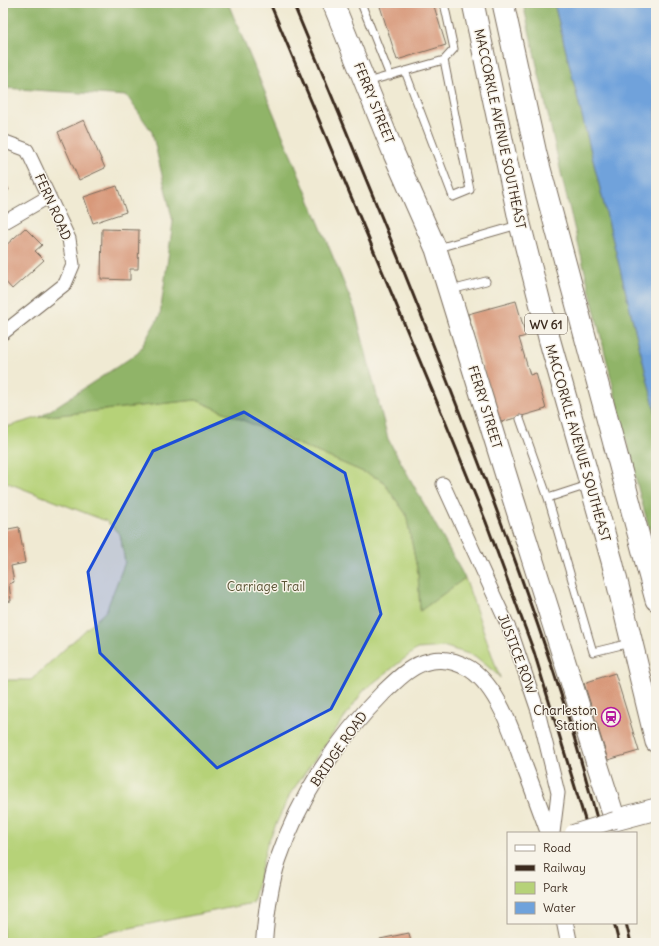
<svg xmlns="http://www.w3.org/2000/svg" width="659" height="946" font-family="Delius,sans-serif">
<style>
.green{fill:#b6d278;stroke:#787e4b}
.forest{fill:#90b468;stroke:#666f43}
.water{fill:#6fa2db;stroke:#55667c}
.building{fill:#d8997a}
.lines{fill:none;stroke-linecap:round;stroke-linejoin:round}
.service-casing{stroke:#7a6d5d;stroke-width:9}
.minor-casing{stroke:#7a6d5d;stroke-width:15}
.tertiary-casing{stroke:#7a6d5d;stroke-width:18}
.primary-casing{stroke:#7a6d5d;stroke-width:23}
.service{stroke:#fff;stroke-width:7}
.minor{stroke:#fff;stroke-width:13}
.tertiary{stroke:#fff;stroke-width:16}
.primary{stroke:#fff;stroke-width:21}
.rail{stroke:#3b2a1e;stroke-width:3}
.tertiary-bridge-casing{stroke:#7a6d5d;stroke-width:18;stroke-linecap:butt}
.tertiary-bridge{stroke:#fff;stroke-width:16}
.marked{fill:#1d4ed8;fill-opacity:0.2;stroke:#1d4ed8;stroke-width:3;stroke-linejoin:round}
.labels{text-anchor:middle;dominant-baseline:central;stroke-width:3;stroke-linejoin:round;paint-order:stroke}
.shield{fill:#f7f3e8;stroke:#73665b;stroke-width:1}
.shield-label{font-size:12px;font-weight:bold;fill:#3b2a1e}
.street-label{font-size:13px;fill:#3b2a1e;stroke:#f7f3e8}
.park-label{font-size:13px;fill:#5a5434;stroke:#f7f3e8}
.poi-label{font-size:13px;fill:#3b2a1e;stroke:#f7f3e8;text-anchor:end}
</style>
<rect width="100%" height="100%" fill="#f7f3e8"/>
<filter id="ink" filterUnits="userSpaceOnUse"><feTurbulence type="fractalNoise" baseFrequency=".025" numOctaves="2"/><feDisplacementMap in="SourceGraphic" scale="8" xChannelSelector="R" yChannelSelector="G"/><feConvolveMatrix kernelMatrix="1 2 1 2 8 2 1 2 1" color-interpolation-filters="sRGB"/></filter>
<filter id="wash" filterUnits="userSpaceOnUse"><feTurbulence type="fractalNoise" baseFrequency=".012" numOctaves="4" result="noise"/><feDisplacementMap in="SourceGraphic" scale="16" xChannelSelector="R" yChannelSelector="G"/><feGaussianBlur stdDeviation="0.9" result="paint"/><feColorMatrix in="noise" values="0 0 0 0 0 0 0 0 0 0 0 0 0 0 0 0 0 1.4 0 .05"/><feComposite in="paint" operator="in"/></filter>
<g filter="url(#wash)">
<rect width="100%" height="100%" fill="#f0ead3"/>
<path class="green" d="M196 400 382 480 406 514 418 573 420 611 465 578 500 678 498 675 475 656 446 647 417 649 364 690 290 794 267 844 253 903 56 943H3V680H31L106 611 125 562 120 534 106 521 3 481V428L40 417Z"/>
<path class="forest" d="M3 3H228L355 310 388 439 465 578 420 611 418 573 406 514 382 480 196 400 40 417 138 353 160 315 173 222 152 132 127 96 3 88Z
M523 3H554L656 414V551L640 496 564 186Z"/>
<path class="water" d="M554 3H656V414Z"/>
<g id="blocks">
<path class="building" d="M379 3H433L446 45 397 60Z
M84 120 105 168 79 180 58 132Z
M3 178 9 190 3 194Z
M117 186 126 212 93 223 84 197Z
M25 228 42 245 35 251 44 260 12 289 3 279V248Z
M102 229 139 230 138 269H130V280L101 279Z
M516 301 526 336 519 338 530 375 536 373 546 409 498 423 468 314Z
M19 527 25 563 11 566 14 582 9 584 11 601 3 602V530Z
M615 673 639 751 608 760 584 683Z
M409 933 411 943H381L380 939Z"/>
</g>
</g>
<g filter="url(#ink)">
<use href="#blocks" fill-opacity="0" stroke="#7a6d5d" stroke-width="1"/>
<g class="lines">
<g class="service-casing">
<path id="service" d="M361 3 390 76
M444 60 454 49 444 3
M367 82 444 60 470 190 453 197 405 71
M438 248 518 225
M451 290 486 281
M520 419 548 498 593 652 630 643
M548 498 588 485"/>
</g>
<g class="minor-casing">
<path id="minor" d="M3 141 27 150 69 239 73 265 65 284 3 333
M3 223 48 197
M443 484 513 637 538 711 558 793 553 833"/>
</g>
<g class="tertiary-casing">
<path id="tertiary" d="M565 923 569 943
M264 943C266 916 269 886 278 860 299 798 337 739 383 693 397 680 410 665 430 661 443 658 458 662 470 669 499 688 514 737 525 768 533 789 541 811 549 833"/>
</g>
<g class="primary-casing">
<path id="primary" d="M333 3 394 154 436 249 513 498 615 820 656 809
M473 3 520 224 549 338 612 561 656 742
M503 3 536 154 656 600"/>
</g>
<use href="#service" class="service"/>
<use href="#minor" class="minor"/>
<use href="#tertiary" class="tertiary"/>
<use href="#primary" class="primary"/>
<path class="rail" d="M270 3 445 421 486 522 534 652 589 833
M293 3C329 89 365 176 400 262 460 411 518 560 567 713 579 753 590 793 601 833
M614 923 619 943
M626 923 631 943"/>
<g class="tertiary-bridge-casing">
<path id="tertiary-bridge" d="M573 833 615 820"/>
</g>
<use href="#tertiary-bridge" class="tertiary-bridge"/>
</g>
</g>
<path class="marked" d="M244 412 345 473 381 614 331 709 217 768 100 653 88 572 153 451Z"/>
<defs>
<g id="station-ring" transform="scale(1)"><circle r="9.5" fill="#f7f3e8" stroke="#b5179e" stroke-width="1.5"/><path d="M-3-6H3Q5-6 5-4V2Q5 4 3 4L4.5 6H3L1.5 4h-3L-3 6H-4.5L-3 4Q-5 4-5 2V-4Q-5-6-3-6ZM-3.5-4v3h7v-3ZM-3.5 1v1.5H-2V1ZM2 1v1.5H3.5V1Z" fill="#b5179e"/></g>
</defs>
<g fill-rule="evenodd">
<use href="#station-ring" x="611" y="717"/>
</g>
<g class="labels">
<rect class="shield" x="525" y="314" width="42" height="20" rx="3"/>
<g class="shield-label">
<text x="546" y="324">WV 61</text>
</g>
<g class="street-label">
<text transform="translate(374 103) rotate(68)">FERRY STREET</text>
<text transform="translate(500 129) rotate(78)">MACCORKLE AVENUE SOUTHEAST</text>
<text transform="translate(53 207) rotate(66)">FERN ROAD</text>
<text transform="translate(485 407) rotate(73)">FERRY STREET</text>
<text transform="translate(578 443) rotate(74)">MACCORKLE AVENUE SOUTHEAST</text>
<text transform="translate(517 654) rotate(69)">JUSTICE ROW</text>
<text transform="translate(339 749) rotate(-55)">BRIDGE ROAD</text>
</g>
<g class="park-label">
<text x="266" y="586">Carriage Trail</text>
</g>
<g class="poi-label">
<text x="597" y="710">Charleston<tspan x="597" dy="15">Station</tspan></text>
</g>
</g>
<rect width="659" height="946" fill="none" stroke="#f7f3e8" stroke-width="16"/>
<rect x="507" y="832" width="130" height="92" fill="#f7f3e8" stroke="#aca397"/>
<rect x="515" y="845" width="20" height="6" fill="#ffffff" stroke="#aca397"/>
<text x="543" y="852" font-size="12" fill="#3b2a1e">Road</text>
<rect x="515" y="865" width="20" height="6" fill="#3b2a1e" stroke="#aca397"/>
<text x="543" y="872" font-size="12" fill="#3b2a1e">Railway</text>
<rect x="515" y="882" width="20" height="12" fill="#b6d278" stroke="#aca397"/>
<text x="543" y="892" font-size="12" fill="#3b2a1e">Park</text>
<rect x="515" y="902" width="20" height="12" fill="#6fa2db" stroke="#aca397"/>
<text x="543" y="912" font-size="12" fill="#3b2a1e">Water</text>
</svg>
